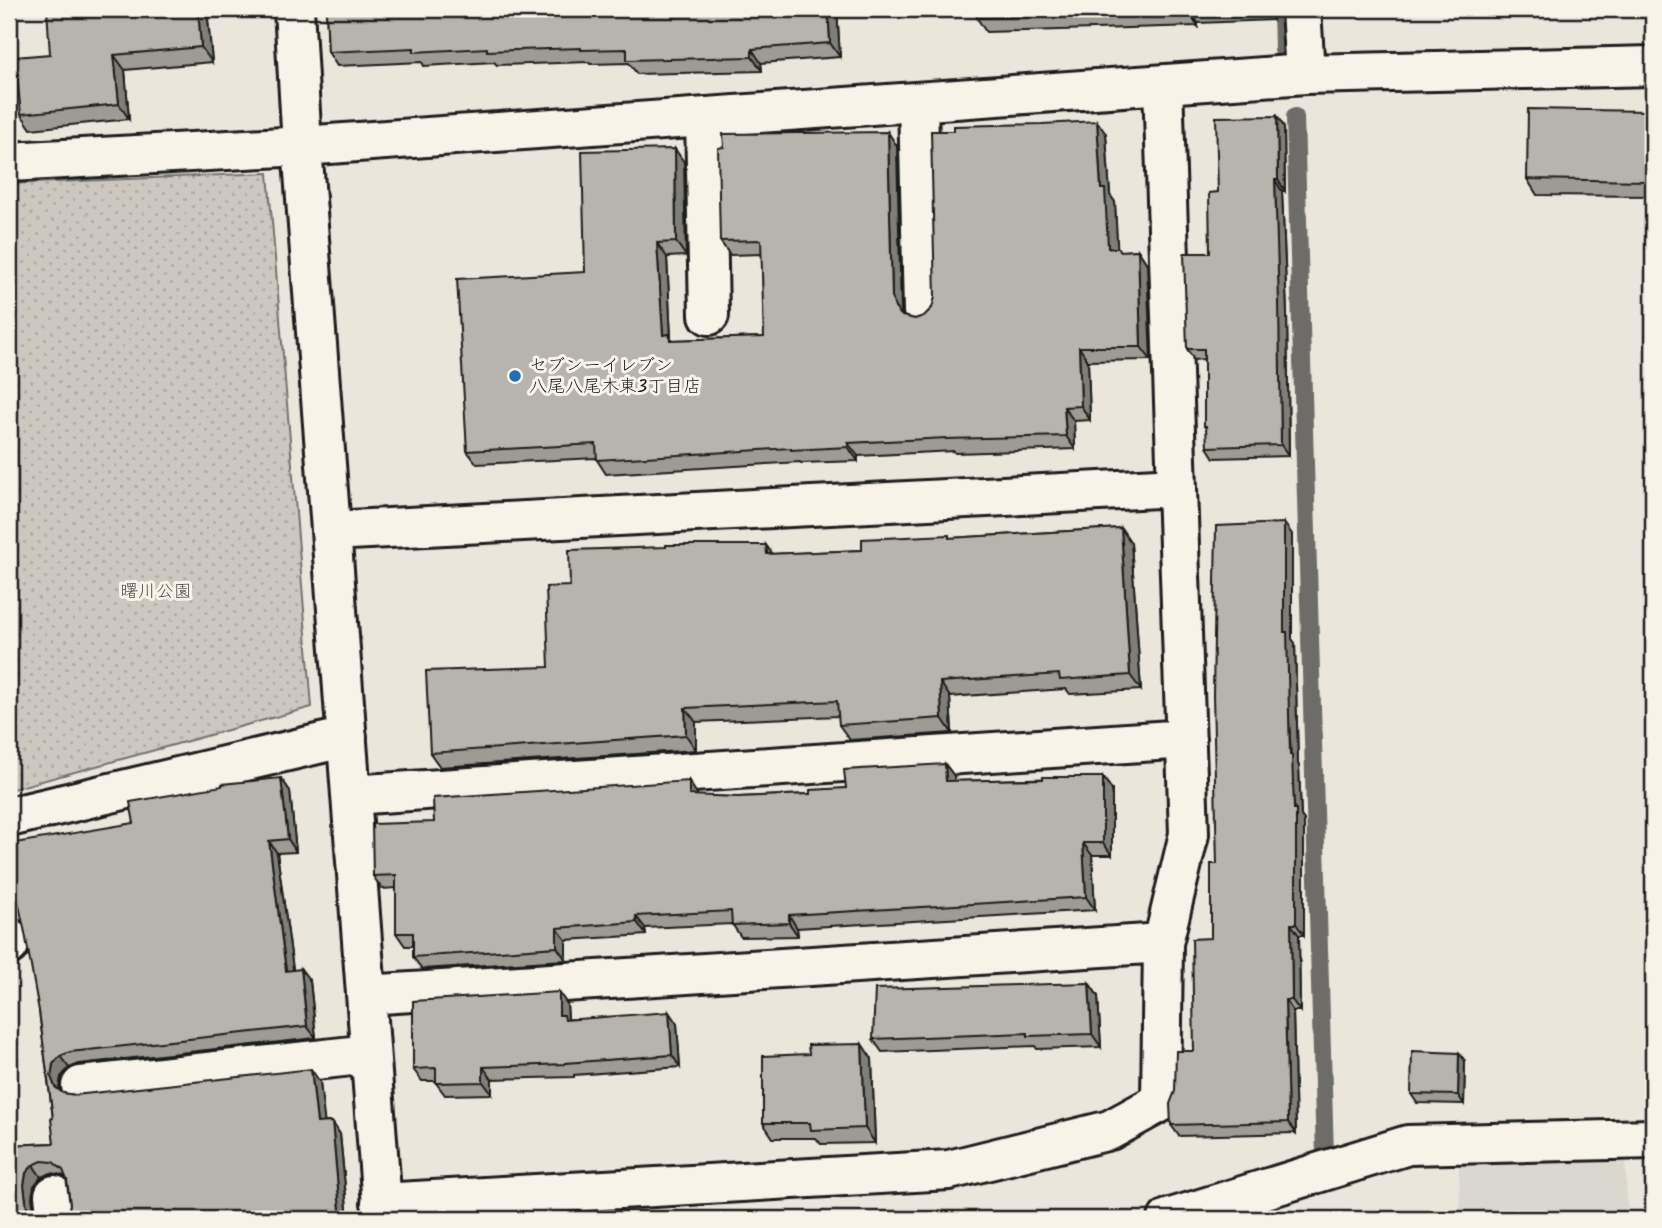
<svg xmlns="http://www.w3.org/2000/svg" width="1662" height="1228" font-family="Kalam,'Klee One',sans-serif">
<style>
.built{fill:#dad7ce}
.green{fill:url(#green-dots);stroke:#74726e;stroke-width:2}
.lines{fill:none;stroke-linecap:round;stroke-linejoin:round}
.stream{stroke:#6d6c68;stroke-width:18}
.minor-casing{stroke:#1c1c1c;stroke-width:44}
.minor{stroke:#f7f3e8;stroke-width:38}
.wall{fill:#9d9b94;stroke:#1c1c1c;stroke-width:2}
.shaded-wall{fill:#7f7e78;stroke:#1c1c1c;stroke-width:2}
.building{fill:#b6b4ac;stroke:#1c1c1c;stroke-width:2}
.poi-dot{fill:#1f6fb2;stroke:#f7f3e8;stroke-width:2.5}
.labels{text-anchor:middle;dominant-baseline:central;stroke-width:6;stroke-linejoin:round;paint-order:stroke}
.poi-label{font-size:18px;fill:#1c1c1c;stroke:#f7f3e8;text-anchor:start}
.park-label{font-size:18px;fill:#51504d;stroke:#f7f3e8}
</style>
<defs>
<pattern id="green-dots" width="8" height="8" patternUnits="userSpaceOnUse" patternTransform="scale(1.75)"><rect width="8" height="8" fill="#ccc8c0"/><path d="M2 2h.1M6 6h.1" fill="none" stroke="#afaba4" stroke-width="1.8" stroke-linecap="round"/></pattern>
</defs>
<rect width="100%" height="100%" fill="#eae6dc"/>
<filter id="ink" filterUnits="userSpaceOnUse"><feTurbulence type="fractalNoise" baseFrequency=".0143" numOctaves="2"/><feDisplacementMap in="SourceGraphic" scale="14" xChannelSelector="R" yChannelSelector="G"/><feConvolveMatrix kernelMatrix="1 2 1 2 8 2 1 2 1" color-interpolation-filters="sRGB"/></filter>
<g filter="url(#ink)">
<path class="built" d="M1459 1161 1625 1162 1628 1219H1460Z"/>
<path class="green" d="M268 173 312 707 9 790V184Z"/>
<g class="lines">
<path class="stream" d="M1282 9 1283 50
M1295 117 1325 1156"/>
<g class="minor-casing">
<path id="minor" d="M294 9 302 146 383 1219
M1301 9 1305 74
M918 102 923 311
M705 117 709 315
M9 162 302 146 1305 74 1653 66
M331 531 1177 487
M351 795 1186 739
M9 817 347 737
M9 938 10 941 9 945
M366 995 1163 943
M81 1086 370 1054
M54 1195 57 1219
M381 1203 949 1170 1110 1130 1161 1102 1163 943 1189 834 1163 85
M1168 1219 1408 1145 1653 1139"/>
</g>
<use href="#minor" class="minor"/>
</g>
<path class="wall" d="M207 9 212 62 125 70 129 119 31 129 21 114 50 54Z
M326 9H837L840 57 761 63 762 71 637 74 629 63 590 64 589 62 497 65 494 62 424 66 422 62 337 66 328 52Z
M976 9H1272L1273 20 1198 23V26L986 32 977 18Z
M1277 116 1284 127 1285 191H1282L1287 313 1289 456 1214 458 1207 447V430L1204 426V359L1194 360 1187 349 1210 253 1218 192Z
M1653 118V196L1537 195 1527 179Z
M1106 134 1110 195 1115 202 1117 248 1121 251 1138 250 1147 264 1151 360 1088 361 1090 420 1074 421 1075 449 955 453 954 451 858 456V461L801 463 800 462 606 474 597 460 596 458 477 464 467 451 585 272 684 162 686 256 667 257 671 338 673 340 764 337 762 254 730 255 720 241 897 146 901 312 902 316 915 319 924 316Z
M1121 528 1131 543 1141 690 1070 694 1066 689 950 697 952 733 850 740 839 725V716L696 722V750L440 767 430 753 549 667 570 586 772 554 862 550 950 538Z
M1292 534V639L1295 643 1298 764 1299 766 1301 816 1304 820V935H1299L1300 1011H1293L1296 1133 1179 1136 1171 1125 1194 1051 1211 938 1217 864Z
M945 764 954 776V781L1103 777 1112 790V855H1092L1095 910 797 928 798 936 741 937 732 924 645 928 646 935 566 940V960L422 969 413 957V946H405L396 933V888L382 889 373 876 434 822 697 794V796L738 797 810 794 846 788Z
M281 778 290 791 296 852 277 853 293 970 310 981 316 1038 79 1064 69 1068 61 1077 59 1089 63 1093 75 1095 320 1082 324 1122H332L340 1134 348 1219H65L68 1216 70 1204 66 1178 62 1175 51 1173 41 1177 34 1186 32 1197 35 1219H9V1145L54 1143 53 1118 39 1011 134 823Z
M1089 983 1098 996 1101 1047 1037 1049 1035 1046 882 1052 873 1039Z
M567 1004 568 1019 677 1024 680 1067 574 1075V1077L492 1079V1094L445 1095 436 1083V1081H422L413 1069Z
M1459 1053 1465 1061 1464 1104 1417 1103 1411 1094Z
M872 1059 875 1143 821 1144 816 1138H773L763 1123Z"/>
<path class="shaded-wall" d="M198 9H207L212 62 201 47Z
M828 9H837L840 57 830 43Z
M1189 9 1198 23V26L1189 12Z
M1265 9H1272L1273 20Z
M752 49 761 63 762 71 752 57Z
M114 55 125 70 129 119 119 104Z
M1648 111 1653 118V185L1650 181Z
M1277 116 1284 127 1285 191 1278 180Z
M1097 121 1106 134 1110 195 1115 202 1118 262 1108 248 1101 189Z
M888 132 897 146 901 312 904 322 895 308 892 298Z
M675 149 684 162 686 256 676 242Z
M1275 180 1282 191 1287 313 1289 456 1281 445Z
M657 243 667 257 671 338 679 348 663 335Z
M1138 250 1147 264 1151 360 1141 347Z
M1079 347 1088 361 1090 420 1081 406Z
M1064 407 1074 421 1075 449 1066 436Z
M848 443 858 456V461L848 447Z
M1284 523 1292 534V639L1295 643 1298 764 1299 766 1301 816 1304 820V935L1296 924 1294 809 1284 632Z
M1121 528 1131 543 1141 690 1130 675Z
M766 545 777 560 767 554Z
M940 682 950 697 952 733 942 718Z
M685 708 696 722V750L686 735Z
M945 764 954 776 955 794 946 781Z
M1103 777 1112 790V855L1103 843Z
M281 778 290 791 296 852 288 839Z
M689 781 697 794 698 808 689 795Z
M269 841 277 853 295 983 286 971Z
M1083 843 1092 855 1095 910 1086 897Z
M789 915 797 928 798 936 789 923Z
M636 916 645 928 646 935 637 922Z
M1291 924 1299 935 1300 1011 1292 1000Z
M557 928 566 940V960L557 947Z
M301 969 310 981 316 1038 307 1026Z
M1089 983 1098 996 1101 1047 1092 1034Z
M559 992 567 1004 568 1019 573 1027 559 1015Z
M1285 1000 1293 1011 1296 1133 1288 1122Z
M669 1012 677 1024 680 1067 672 1055Z
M862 1044 872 1059 875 1143 865 1128Z
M1459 1053 1465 1061 1464 1104 1458 1095Z
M60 1056 69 1068 61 1077 59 1089 64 1099 55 1087 51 1077 53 1064Z
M483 1067 492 1079V1094L483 1082Z
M311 1069 320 1082 326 1135 317 1123Z
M332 1122 340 1134 348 1219H346L340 1211Z
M33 1165 41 1177 34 1186 32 1197 35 1219H31L27 1209 24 1185 26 1173Z"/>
<path class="building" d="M47 9H198L201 47 114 55 119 104 21 114 15 57 50 54Z
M326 9H828L830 43 752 49V57L627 60V49L581 50V48L487 51V48L414 52V48L328 52Z
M976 9H1204H1189V12L977 18Z
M1528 109 1648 111 1650 181 1527 179Z
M1277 116 1278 180H1275L1279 303 1281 445 1207 447 1206 426H1204V349H1187L1184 253H1210L1209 193 1218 192 1216 117Z
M1097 121 1101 189H1105L1108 248H1119L1120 251 1138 250 1141 347H1079L1081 406 1064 407 1066 436 946 439V438L848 443V447L791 450V448L597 460 596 444 467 451 457 279 585 272 582 151 675 149 676 242 657 243 663 335 669 334 670 340 764 337 761 240 720 241 718 148 724 147 723 134 888 132 892 298 895 308 902 316 915 319 924 316 932 308 935 297 931 131H954V126L1042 124Z
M1284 523V632H1287L1290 755H1292L1294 809H1296V924H1291L1292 1000H1285L1288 1122 1171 1125 1170 1104 1175 1091 1176 1051H1194L1192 939 1211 938V864H1217L1213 695 1216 526Z
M1121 528 1130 675 1060 680 1059 674 940 682 942 718 839 725 837 701 685 708 686 735 430 753 426 671 549 667 546 587 570 586 569 550 666 547V545H766L767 554 862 550V539L949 535V538Z
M945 764 946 781 1043 779V777H1103V843H1083L1086 897 789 915V923L732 925 731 911 636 916 637 922 557 928V947L413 957V933H396V875L373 876 372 824 434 822 433 798 689 781V795L738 797 810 794V790L846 788 844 770Z
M281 778 288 839 269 841 286 971 301 969 307 1026 70 1052 60 1056 53 1064 51 1077 55 1087 63 1093 75 1095 311 1069 317 1123 332 1122 340 1211H338L339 1219H65L68 1216 70 1204 67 1180 63 1170 53 1162 42 1161 33 1165 26 1173 24 1185 27 1209 31 1219H9V1145L54 1143 51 1119 53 1118 39 1011 25 933 9 860V844L134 823 130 802 222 786V784Z
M1089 983 1092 1034 1028 1036V1033L873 1039 875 989Z
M559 992V1015H564L565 1020 669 1012 672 1055 565 1063V1064L483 1067V1082L436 1083V1068L413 1069V1001Z
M862 1044 865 1128 811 1130 810 1123H763V1056L809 1054 808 1045Z
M1412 1051 1459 1053 1458 1095 1411 1094Z"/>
</g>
<circle class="poi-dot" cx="515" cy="376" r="7"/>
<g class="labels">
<g class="poi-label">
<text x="529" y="366">セブンーイレブン<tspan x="529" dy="21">八尾八尾木東3丁目店</tspan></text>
</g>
<g class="park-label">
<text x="156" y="592">曙川公園</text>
</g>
</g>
<rect width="1662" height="1228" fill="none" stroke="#f7f3e8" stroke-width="35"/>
<rect x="18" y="18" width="1627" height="1193" fill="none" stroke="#1c1c1c" stroke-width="2.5" filter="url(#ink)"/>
</svg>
